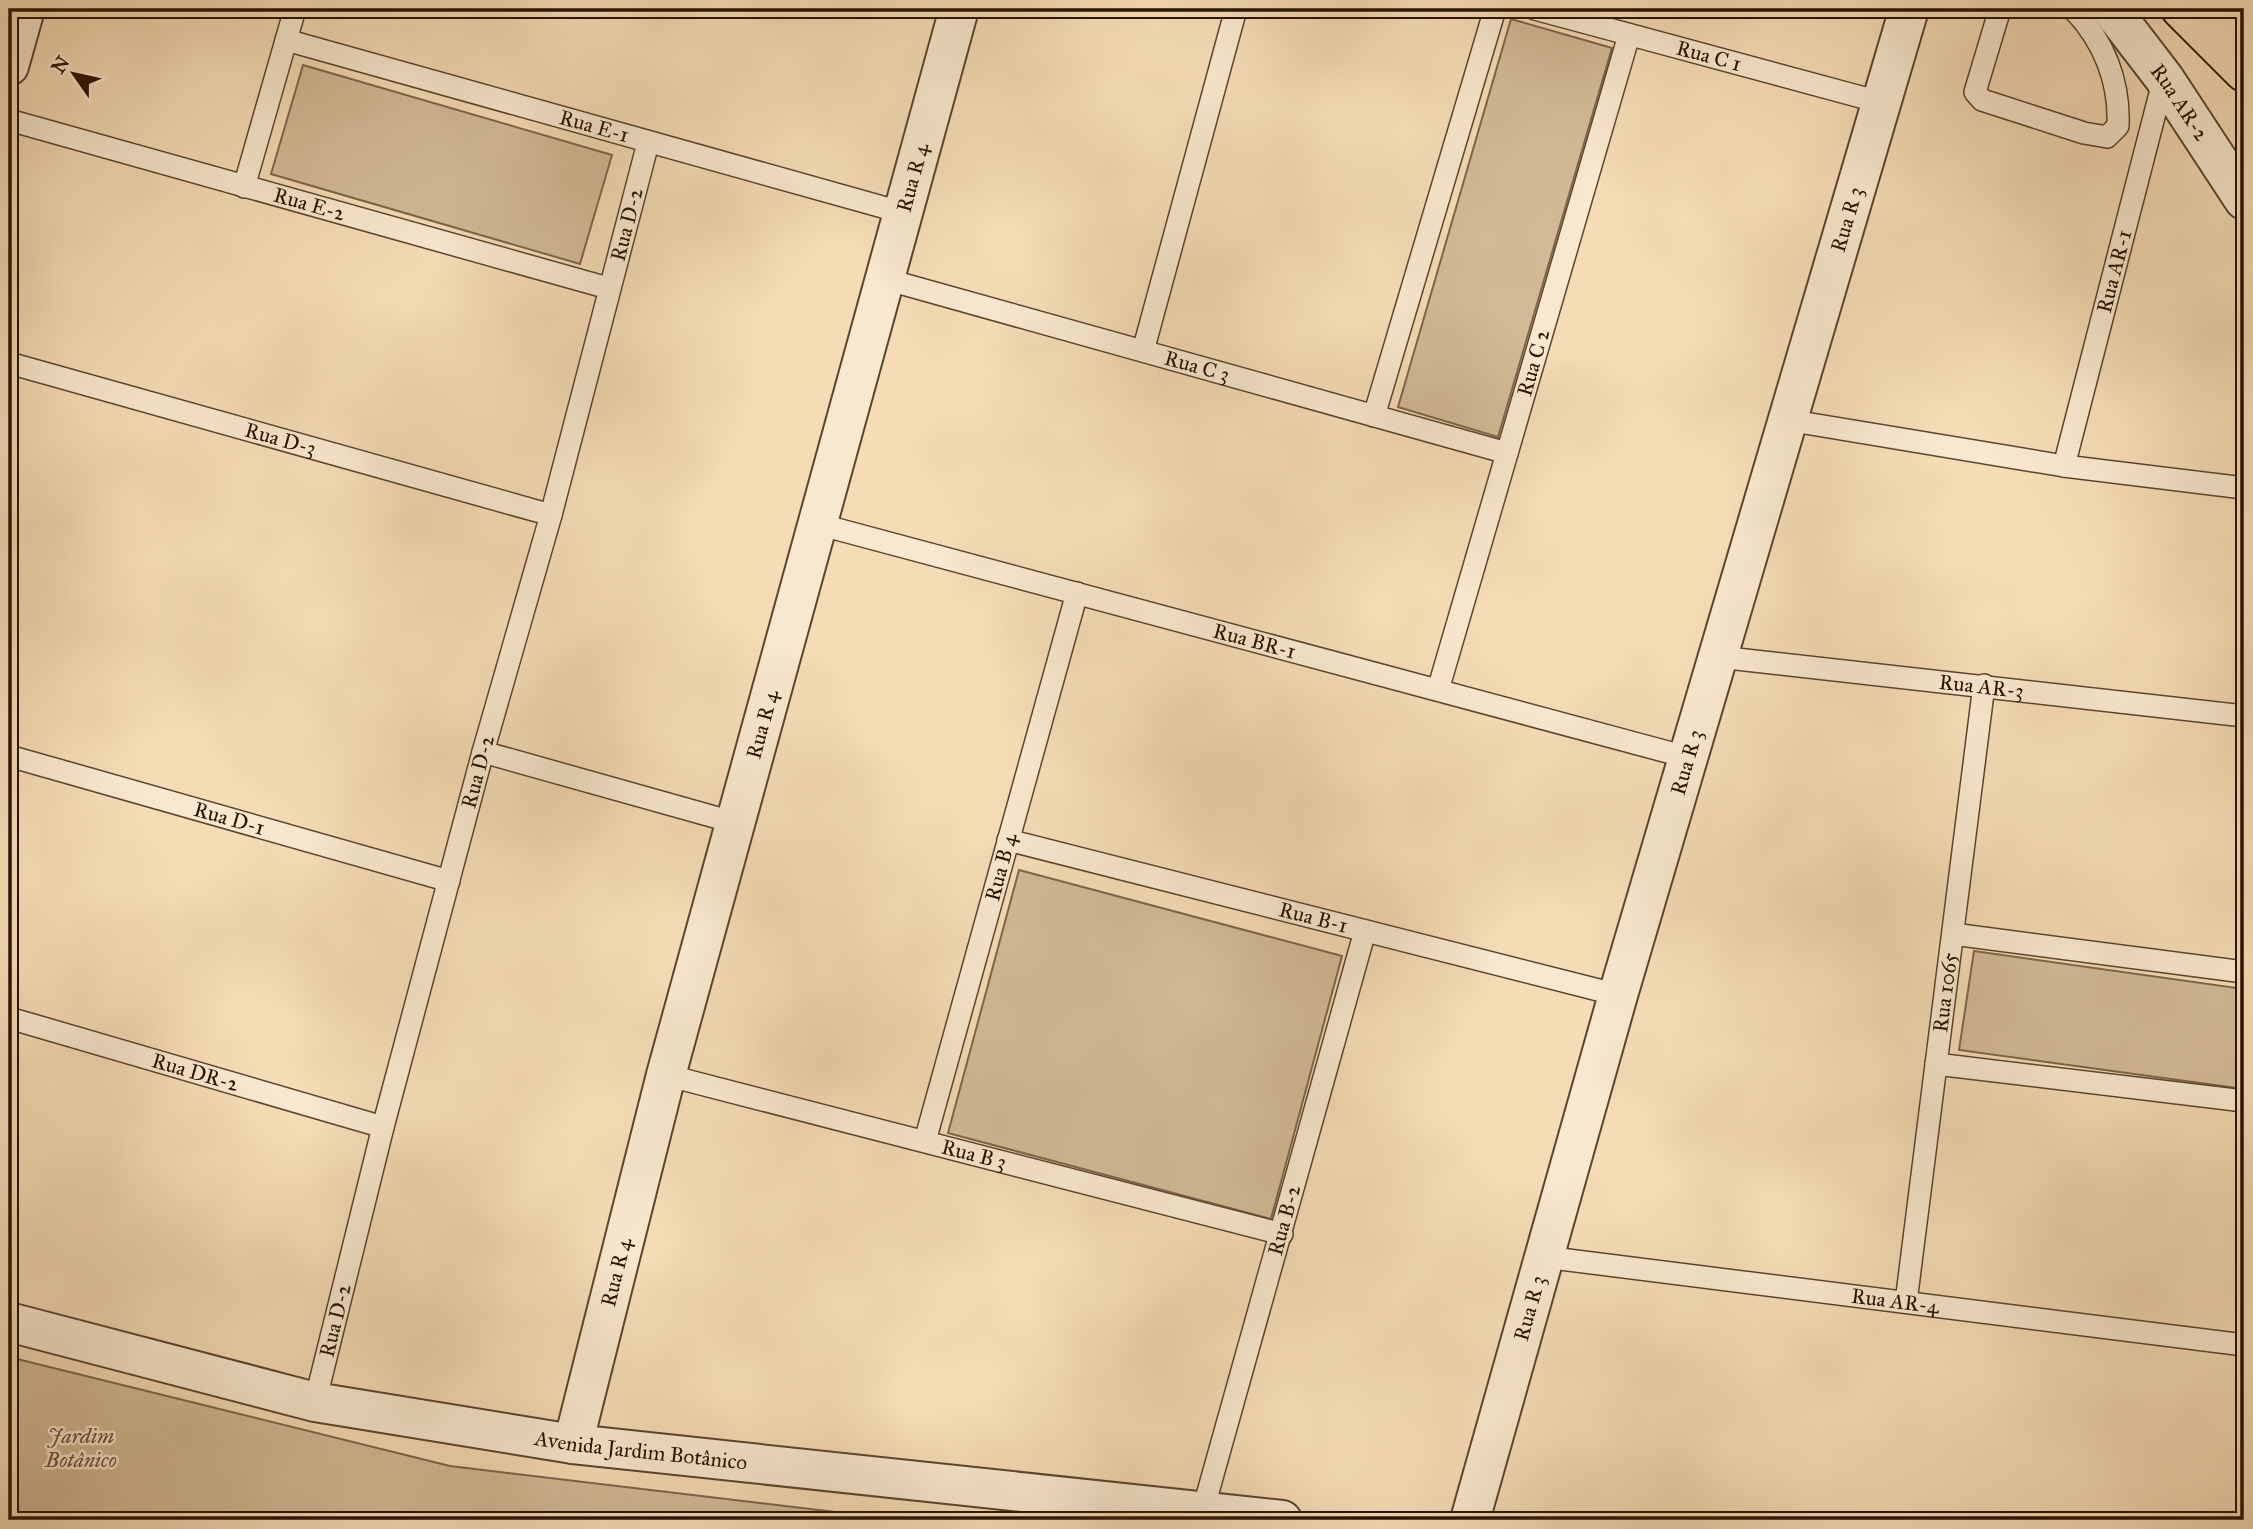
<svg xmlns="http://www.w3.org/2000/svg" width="2253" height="1529" font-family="'IM FELL Great Primer',serif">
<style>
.green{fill:#d2ba96;stroke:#7d664b;stroke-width:2}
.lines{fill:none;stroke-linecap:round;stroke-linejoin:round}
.lane-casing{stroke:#5b452d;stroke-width:24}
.street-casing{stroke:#5b452d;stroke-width:42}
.highway-casing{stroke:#281300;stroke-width:42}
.lane{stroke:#f8e8cf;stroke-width:21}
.street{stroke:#f8e8cf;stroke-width:38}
.highway{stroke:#f5dcb5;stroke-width:38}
.labels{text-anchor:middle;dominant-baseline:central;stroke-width:5;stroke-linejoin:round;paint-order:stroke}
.street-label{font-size:21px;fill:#281300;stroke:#f8e8cf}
.park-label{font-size:21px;font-style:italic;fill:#644d34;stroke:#f8e8cf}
</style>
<rect width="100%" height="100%" fill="#f5dcb5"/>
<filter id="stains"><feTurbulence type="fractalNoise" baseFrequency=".00286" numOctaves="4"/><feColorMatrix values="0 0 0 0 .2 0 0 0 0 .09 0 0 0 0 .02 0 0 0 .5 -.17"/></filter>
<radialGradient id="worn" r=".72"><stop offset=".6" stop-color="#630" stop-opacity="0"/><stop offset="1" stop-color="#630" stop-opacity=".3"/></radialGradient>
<path class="green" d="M1511 19 1612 48 1498 437 1398 407Z
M303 65 612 155 580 264 271 174Z
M1019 870 1342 956 1271 1219 948 1133Z
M1974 951 2244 989V1089L1959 1050Z
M9 1357 450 1466 903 1520H9Z"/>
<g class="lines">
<g class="lane-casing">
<g id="lane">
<path id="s1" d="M1535 9 1883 103"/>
<path d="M2000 9 1975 92 1982 100 2084 133 2107 137 2118 126C2120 82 2104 41 2073 9"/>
<path id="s2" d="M286 40 904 213"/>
<path id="s3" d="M9 120 608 288"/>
<path d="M244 187 295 9"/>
<path id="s4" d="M885 279 1507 453"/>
<path d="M1143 351 1236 9"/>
<path id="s5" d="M9 363 551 515"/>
<path d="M1374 416 1495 9"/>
<path d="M1787 420 2064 466 2244 488"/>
<path id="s6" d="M2064 466 2164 78"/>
<path id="s7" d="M818 524 1690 758"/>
<path id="s8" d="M1719 657 2244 716"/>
<path id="s9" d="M1438 690 1629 35"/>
<path d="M483 752 736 823"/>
<path id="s10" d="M9 756 449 881"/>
<path id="s11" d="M1008 840 1618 995"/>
<path d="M1953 934 2244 972"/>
<path id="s12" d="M9 1018 383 1127"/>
<path d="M1936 1064 2244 1101"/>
<path id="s13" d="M666 1075 1282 1234"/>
<path id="s14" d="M925 1141 1077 593"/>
<path id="s15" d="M1544 1257 2244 1345"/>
<path id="s16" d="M1906 1302 1984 685"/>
<path id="s17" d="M315 1402 383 1127 483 752 551 515 648 143"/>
<path id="s18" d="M1203 1510 1365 931"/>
</g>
</g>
<g class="street-casing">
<g id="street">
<path id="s19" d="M2111 9 2164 78 2244 200"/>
<path d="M9 66 25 9"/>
<path id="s20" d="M9 1322 315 1402 573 1444 1282 1520"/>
<path id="s21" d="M573 1444 666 1075 959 9"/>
<path id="s22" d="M1470 1520 1618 995 1909 9"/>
</g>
</g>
<g class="highway-casing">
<path id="highway" d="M2181 9 2244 72
M2232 9 2244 29"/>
</g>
<use href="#lane" class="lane"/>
<use href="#street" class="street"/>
<use href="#highway" class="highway"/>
</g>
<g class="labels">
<g class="street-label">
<text stroke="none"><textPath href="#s1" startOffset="180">Rua C 1</textPath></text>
<text stroke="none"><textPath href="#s19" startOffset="116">Rua AR-2</textPath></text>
<text stroke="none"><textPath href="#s2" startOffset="320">Rua E-1</textPath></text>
<text stroke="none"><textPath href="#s21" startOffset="1311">Rua R 4</textPath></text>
<text stroke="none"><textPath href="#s3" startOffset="312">Rua E-2</textPath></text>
<text stroke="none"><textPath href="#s22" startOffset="1354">Rua R 3</textPath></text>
<text stroke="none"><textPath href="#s17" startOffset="1218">Rua D-2</textPath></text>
<text stroke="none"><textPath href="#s6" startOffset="201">Rua AR-1</textPath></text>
<text stroke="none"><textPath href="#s9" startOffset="341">Rua C 2</textPath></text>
<text stroke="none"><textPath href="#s4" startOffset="324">Rua C 3</textPath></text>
<text stroke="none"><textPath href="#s5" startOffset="282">Rua D-3</textPath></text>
<text stroke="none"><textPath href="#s7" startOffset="452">Rua BR-1</textPath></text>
<text stroke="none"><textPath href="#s8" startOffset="264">Rua AR-3</textPath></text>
<text stroke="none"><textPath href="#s21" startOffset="744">Rua R 4</textPath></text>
<text stroke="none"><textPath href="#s22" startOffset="788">Rua R 3</textPath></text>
<text stroke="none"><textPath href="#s17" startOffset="651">Rua D-2</textPath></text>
<text stroke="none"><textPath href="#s10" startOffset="229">Rua D-1</textPath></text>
<text stroke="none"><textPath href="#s14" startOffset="284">Rua B 4</textPath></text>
<text stroke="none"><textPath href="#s11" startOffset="315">Rua B-1</textPath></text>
<text stroke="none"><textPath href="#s16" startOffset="312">Rua 1065</textPath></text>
<text stroke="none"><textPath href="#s12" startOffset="194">Rua DR-2</textPath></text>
<text stroke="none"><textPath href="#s13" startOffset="318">Rua B 3</textPath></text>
<text stroke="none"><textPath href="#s18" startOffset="301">Rua B-2</textPath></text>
<text stroke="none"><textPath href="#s21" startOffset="177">Rua R 4</textPath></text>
<text stroke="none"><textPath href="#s15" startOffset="354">Rua AR-4</textPath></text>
<text stroke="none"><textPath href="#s22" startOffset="220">Rua R 3</textPath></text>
<text stroke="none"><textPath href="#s17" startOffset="84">Rua D-2</textPath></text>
<text stroke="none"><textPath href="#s20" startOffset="646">Avenida Jardim Botânico</textPath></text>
</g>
<g class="park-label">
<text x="81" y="1436">Jardim<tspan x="81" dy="24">Botânico</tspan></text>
</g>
</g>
<rect width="2253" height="1529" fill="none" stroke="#f5dcb5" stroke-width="35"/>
<rect x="10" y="10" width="2232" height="1508" fill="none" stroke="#281300" stroke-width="3.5"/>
<rect x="18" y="18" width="2218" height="1494" fill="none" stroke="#281300" stroke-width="2"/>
<g transform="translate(74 74) rotate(304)" stroke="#f8e8cf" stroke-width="5" paint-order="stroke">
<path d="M0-5L12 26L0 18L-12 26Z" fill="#281300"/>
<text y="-10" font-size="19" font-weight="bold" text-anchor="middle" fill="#281300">N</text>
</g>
<rect width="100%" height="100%" filter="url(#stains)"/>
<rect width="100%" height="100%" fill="url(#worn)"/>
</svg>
